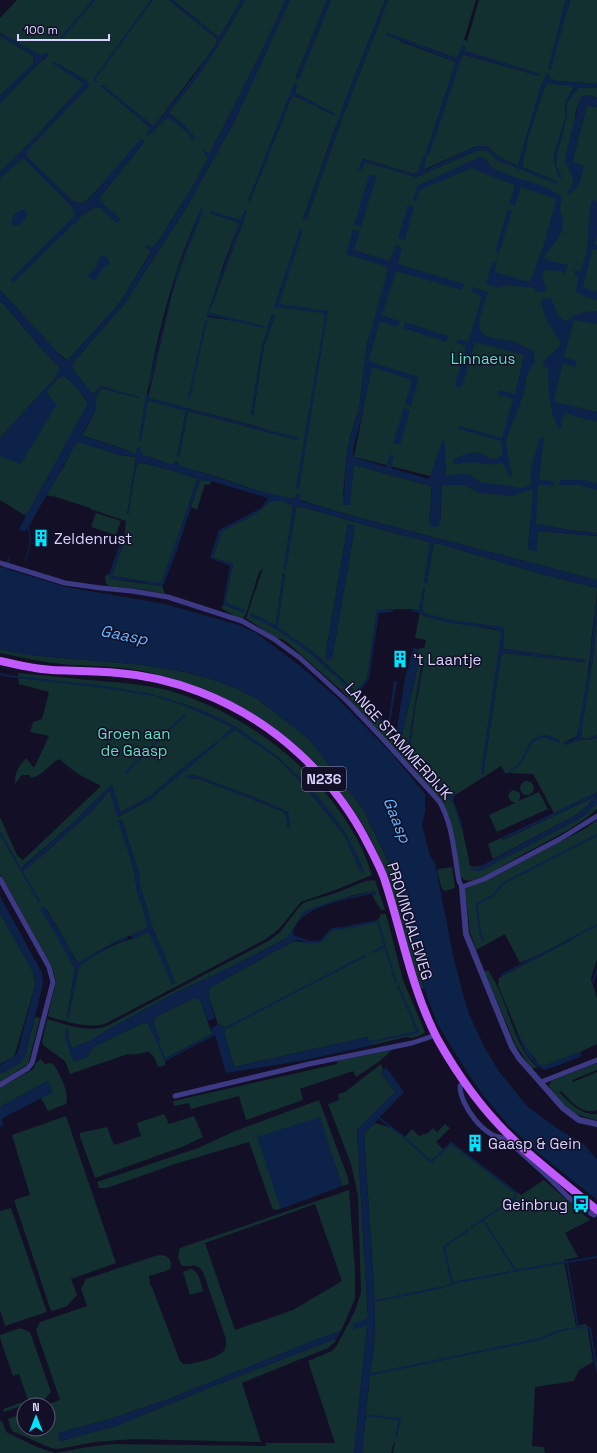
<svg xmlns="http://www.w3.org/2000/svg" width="597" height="1453" font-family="'Space Grotesk',sans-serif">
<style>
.green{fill:#12302f;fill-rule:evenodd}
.water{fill:#0c2248}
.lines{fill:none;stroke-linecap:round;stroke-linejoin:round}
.stream{stroke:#0c2248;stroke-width:2}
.minor{stroke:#3d3a85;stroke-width:5}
.tertiary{stroke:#3d3a85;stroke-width:6}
.primary{stroke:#c25bff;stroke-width:8}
.labels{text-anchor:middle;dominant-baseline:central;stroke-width:3;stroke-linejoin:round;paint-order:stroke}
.shield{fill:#130f26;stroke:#9e99be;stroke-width:1}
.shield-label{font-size:14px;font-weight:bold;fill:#d9d4ff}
.park-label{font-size:15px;fill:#5fe0c0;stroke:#130f26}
.poi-label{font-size:15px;fill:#d9d4ff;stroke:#130f26;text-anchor:start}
.street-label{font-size:15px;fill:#d9d4ff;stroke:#130f26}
.water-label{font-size:16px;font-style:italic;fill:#62b6ff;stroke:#130f26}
</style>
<rect width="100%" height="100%" fill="#130f26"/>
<path class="green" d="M17 0H169L217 39 216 44 210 53 155 125H152L101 86 151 128 148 136 166 118 169 117 187 132 185 126 169 113 170 111 198 76 220 42 245 0H286L262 51 210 153 207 155 208 158 195 183 159 240 152 249 147 245 146 247 151 252 119 304 69 359 67 360 57 352 0 290V178L23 157 72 206 76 215 11 280 53 243 85 213 93 208H101L117 222 120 219 104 205 100 197 145 141 84 203 74 202 27 157V151L87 81 53 61 84 84 32 141 0 172V103L42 60H46L0 33V18Z
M173 0H241L221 35 218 37Z
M290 0H327L296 77 299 79 331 0H385L346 98 340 117 335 128 303 219 306 220 343 116 388 0H476L464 40 467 41 479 0H566L548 69 550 70 570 0H597V84L558 81 549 79 541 86 518 165H516L499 157 486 146H477L414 174 363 159 360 166 366 162 416 177 476 151 486 150 499 161 558 182 522 167 528 138 544 88 547 83 575 86 570 93 565 107V119L554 155V162L562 177 557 169 556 161 557 154 567 116V103L579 87 597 88V98L589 95 576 110 571 172 574 182 570 195 584 166 572 162 587 105 597 107V533L569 530 536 524 532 510 528 547 538 531 597 536V580L349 515 295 498C282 501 236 483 221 478 207 474 193 470 179 466L178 462 176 461 173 464H170L143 455 138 447 136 455 124 449 84 436 83 434 94 414 95 399 101 388 139 398 101 386 93 395 74 371C72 366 73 364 76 359L125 303 186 208 235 120ZM387 33 456 58H457L463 46 466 47 465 51 540 74V76L462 54 429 154 426 153 456 62 402 42ZM297 84 295 93 335 114 297 97 292 96 250 201H248L275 133ZM201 209H203L181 266 172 294 148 398 252 425 298 440 188 411 179 457H177L186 410 148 400 139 441C148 385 158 328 176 274 183 252 192 230 201 209ZM245 210V217L210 310V313L245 322 207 317 224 263 239 225 237 222 210 213 211 212 240 220ZM272 314 275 315 264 346 253 415 251 414 262 347ZM369 335 363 411 354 457 430 476 429 479H475L479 493 465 485H442L440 523 429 524 432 487 428 485 354 465 349 505 343 495 347 453 350 437 359 409 367 345Z
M0 36 31 54 34 57 33 64 0 96Z
M0 302 3 303 40 347 60 368 55 378 0 438Z
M64 376C74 383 82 393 88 404L29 511 25 513 24 515 0 500V454L49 396 46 392 58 378Z
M77 441 120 455 136 457 127 515H128L136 467 140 462 174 471 197 479 182 525 161 584 112 576 124 541 126 521 90 509 91 507 90 508 56 497V495L55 497 46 495 64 466Z
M200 480 211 481 210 485 205 484 197 510 191 507Z
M280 500 287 502 293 506 284 569 292 533 296 508 299 506C342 518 385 531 429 542L430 545 424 583H427L433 547 434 544 437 543 545 575 597 588C597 608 592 627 591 647 588 676 584 707 577 736L564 743C573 745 573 740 580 740 587 739 590 740 597 738V792L554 813 533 774 505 773 501 766 454 796H451L409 752C412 737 413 723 415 708 418 692 422 677 424 661H422L407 752 438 785 453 803 462 828 469 860V865L473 867 483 865 476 868H471L480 871 582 817 597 803V809C575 829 546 841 520 856 506 863 492 874 476 879 472 881 469 881 464 880L461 877 446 810 342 691 288 643 282 639 275 638 246 618 263 568 259 572 247 611 243 619H240L221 608 224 604 232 608 244 610 225 603 233 564 213 558 222 531 255 514 271 501ZM348 524 355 526 332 659 325 657ZM283 573 285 574 277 627 317 655 356 692 367 679 377 610 410 609 419 610 424 587H425L422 609 424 613 445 619 504 631 503 646 504 649 585 660V662L506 653 501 655 483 775 482 774 501 641V633L500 631 424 616 420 612 415 638 426 640 425 647 418 649 417 669 400 744 395 740 389 729H387L360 700 362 698 359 695 357 696C331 672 305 646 274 628 266 623 258 619 249 615L276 625Z
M96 513 121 521 116 535 91 527Z
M109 574V577L112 579 162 586 165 594 140 589 108 586 106 583 105 576Z
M597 620V735L587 739 582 738 581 728 592 665Z
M0 649 29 655 144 665 185 672 211 679 236 688 257 699 309 739 363 809 395 875 412 944 424 989 420 988C413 963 405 938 398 913 392 892 386 870 376 850 336 767 269 711 181 682 167 678 152 672 137 670 116 666 93 666 71 665 47 663 24 658 0 653Z
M18 673C45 676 72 678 99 681 125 683 152 685 177 693 251 717 319 770 357 839 363 850 368 863 372 875L338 889 301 902 278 930 266 939 105 1024C87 1029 67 1021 49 1017L48 1015 56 981 52 967 0 874V817L17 855 23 860 101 786 78 774 59 759C49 765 42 776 31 778L29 775H22L15 784C15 771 18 768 26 758L34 768 49 736 30 732 33 722 42 719 49 692 19 684ZM155 696 190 706 222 720 234 726 278 757 303 781 322 802 345 833 363 869 360 870 345 836 303 784 278 759 235 729 223 739 222 737 231 729 230 726 183 705ZM219 740 151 799 118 817 110 791 108 792 93 810 38 859 21 868 75 821 111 785 120 811 121 812 152 795 180 770ZM194 775 256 798 288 812 290 827 288 828 286 815 282 811 200 779 188 778 185 776ZM122 820 140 876 139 882 153 929 164 954 175 983 172 984 150 933C143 932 138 937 132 939 111 944 97 954 79 966L68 1019 67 1018 75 968 41 907 47 910 78 963 112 943 148 928 143 908 137 892 135 875 130 857 118 821Z
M520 788a7 7 0 1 1 14 0a7 7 0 1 1-14 0Z
M514 790 520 793V798L518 801 539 792 548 809 497 832 489 815 515 803 511 801 508 797 510 792Z
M596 796 586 807 576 815 493 859 488 844 501 838 503 840Z
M597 820V959L591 979 597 998V1044L580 1052 541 1067 521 1041 498 985 499 978 575 938 520 963 505 934 476 950 470 932 465 889 499 874 586 828Z
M452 867 455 888 445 891 442 889 437 871 439 869Z
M375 880 385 910H381L372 895 376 894 374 891 350 896 304 912 287 938 217 974 175 993 111 1028 90 1041 72 1048 69 1041 68 1029 65 1028V1037L74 1062 87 1057 93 1047 145 1022 148 1024 157 1041H160L153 1021 157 1016 194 998 200 1000 212 1034 164 1059 166 1065 158 1067 154 1057 149 1052C142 1052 135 1056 128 1054L70 1074 65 1061 44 1046 42 1042 47 1019C67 1025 87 1033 107 1026L270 940 280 932 300 906 305 902 339 892 365 881Z
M0 913 33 972 34 977 35 986 16 1051 14 1056 0 1064Z
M381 914H386L403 980 425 1032C420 1036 412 1040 406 1037L373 1045 367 1037 234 1067 225 1035 224 1027 218 1024 208 994 211 987 292 942C301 940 303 944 311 943 315 943 320 941 324 940L322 939 334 929 378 920Z
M488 970C493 978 498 987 501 995 510 1015 519 1055 538 1067L532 1069 517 1047H514L515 1044 486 975 483 972Z
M35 1017 40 1018 28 1064 0 1082V1074L21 1062 25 1056Z
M393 1049 380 1061 356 1077 353 1071 300 1089 303 1100 246 1120 239 1096 191 1109 189 1103 174 1106 173 1101 337 1064V1061Z
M41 1059 45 1064 52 1063 55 1066C60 1077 70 1092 66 1104L48 1111 41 1098 52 1092 48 1081 0 1107V1088L33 1069 36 1063Z
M597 1063V1070L572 1080 573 1082 597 1072V1110C582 1116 570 1100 561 1091L559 1092C570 1103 580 1115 597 1114V1120H596C571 1114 567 1109 551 1090L549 1086 551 1081Z
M381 1064 383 1070 381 1072 395 1092 357 1130 368 1318 354 1453H55L82 1448 112 1444 266 1446V1443H335L308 1361 332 1351 336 1347 355 1311 361 1293 358 1196 351 1164 328 1104 339 1100 338 1094 345 1092Z
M319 1100 348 1178 349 1184 342 1186 320 1118 258 1137 281 1209 273 1210 249 1142 175 1164 107 1188H99L97 1182 198 1148 235 1131Z
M164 1114 169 1124 194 1116 203 1137 182 1147 95 1178 80 1137V1133L107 1127 114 1145 141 1136 137 1123Z
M66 1116 116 1263 71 1279 77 1295 67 1306 52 1311 50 1308 14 1200 30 1195 12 1135Z
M375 1123 392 1128 405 1137 412 1129 419 1136 428 1133 433 1128 437 1132 445 1124 450 1128 436 1142 443 1149 451 1142 521 1195 544 1180 590 1220 565 1233 578 1257 564 1260 576 1326 587 1324 593 1362 579 1370 574 1381 535 1387 532 1446 544 1447 545 1453H393L395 1442H394L391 1453H362L370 1374 374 1347 375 1319 374 1288 364 1134Z
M349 1190 355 1272V1299L341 1331 323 1337 166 1400 110 1419 58 1433 60 1441 116 1426 216 1385 337 1338 334 1343 328 1348 242 1383 261 1442 133 1439 95 1442 58 1449 51 1448 12 1431 8 1419 24 1413V1429H48V1405H46L60 1400 36 1330 40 1322 87 1306 81 1289 86 1279 155 1256C165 1253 172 1257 171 1268L166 1271 149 1276 150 1285 152 1287 180 1361 184 1364C192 1365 222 1357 225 1349 226 1346 226 1342 226 1339L203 1272C196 1261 190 1269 181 1265L178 1257 180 1248ZM315 1204 342 1281 293 1310 235 1330 205 1243Z
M11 1208 47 1312 5 1326 0 1310V1211Z
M190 1269C199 1270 201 1283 203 1291L190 1295 183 1272Z
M20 1328 30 1332 51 1392 45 1399 24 1405 4 1412 3 1409 28 1400 19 1374 13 1376 0 1338V1335Z
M0 1421H2L6 1432 37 1447 55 1453H0Z"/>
<path class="water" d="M169 0H173L218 37 221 35 241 0H245L220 42 198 76 170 111V114L185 126 195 137 193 141 187 132 168 117 166 118 148 136 146 134 151 128 101 86 103 85 152 125H155L193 77 216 44 217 39Z
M286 0H290L235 120 186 208 125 303 76 359C73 364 72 366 74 371L93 394 101 386 140 397 139 398 101 388 95 399 97 408 83 433V436L124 449 136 454 138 447H140L141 452 143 455 170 464H173L176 461 178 462 180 466 220 478 248 488 293 499 295 498 296 493H300V500L349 515 597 580V588L545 575 437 543 434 544 433 547 427 583H424L430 545 429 542C385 531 342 518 299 506L296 508 286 570 284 569 293 506 282 501H271L255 514 222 531 213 558 233 564 225 602 245 610 244 613 223 604 230 566 210 558 219 530 261 508 268 498 211 481 200 480 177 550 164 584 162 586H159L139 582 112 579 109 577V574L121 540 124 541 112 576 161 583 182 525 197 479 174 471 140 462 136 467 128 515H127L136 457 120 455 77 442 29 526 31 542 26 561 25 560 30 541 28 530 26 529 24 532 19 529 25 518V513L29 511 88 403C82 393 74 383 64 376L58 378 47 391V394L57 404 21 464 0 456V438L55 378 60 368 40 347 3 303 0 302V290L63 358 67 360 69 359 119 304 151 253 146 247 147 245 152 249 159 240 195 183 208 158 203 151 205 150 208 153H210L262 51Z
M327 0H331L299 79 296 78Z
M385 0H388L343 116 306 220 303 219 346 98Z
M566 0H570L551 70 548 69Z
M1 33 40 55 46 52 48 53V57L42 60 0 103V96L33 64 34 57 31 54 0 36Z
M387 33 456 58H457L462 46 466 47V51L540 74V76L463 54 429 155 426 153 456 62 386 35Z
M53 61 87 81 90 85 27 151V157L74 202 84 203 96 191 137 143 142 139 145 141 100 197 104 205 120 219 117 223 101 208H93L85 213 13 283 11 280 75 215 72 206 23 158 0 178V172L32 141 84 84 52 63Z
M547 72 549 73 550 79 558 81 597 84V88L579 87 567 103V116L557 154 556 161 557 169 562 177 559 178 554 162V155L565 119 566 100 575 87 547 83 544 88 528 138 522 167 558 182 557 184 499 161 486 150 476 151 416 177 366 162 360 171 358 169 363 159 414 174 417 173 423 157 426 158 424 169H427L477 146H486L499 157 516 165H518L541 86Z
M294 83 297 84 295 93 335 114 334 116 297 97 292 96 250 201H248Z
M585 95 597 98V107L587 106 572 162 584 166 579 185 569 195 567 192C581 179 566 172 565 157L577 112V105L581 97Z
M480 157H483L494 169 514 177 544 186 561 196C563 201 560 204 560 208 560 212 562 216 563 221 563 238 552 244 544 257L550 261 568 265 565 274 561 271 546 270 543 272 544 282 547 290 540 293 537 292 534 288 506 285 498 288 486 284 493 261 497 262 495 272 530 282 544 244 556 199 521 187 515 206 509 204 515 185 495 178 472 168 420 190 416 202 413 200 417 186Z
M369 175H377L361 227 354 225Z
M592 200 597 201V235L594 244 597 245V250L593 249 583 287 597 292V300L586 297 576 292 578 278 574 274 575 270 580 271C584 261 587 251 588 241 589 227 588 213 592 200Z
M408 205 414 207 405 240 398 238Z
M201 208 204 209 181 266 172 294 150 386H148L176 275Z
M508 209 512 210 499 254 495 252Z
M21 210H26L28 214 22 223 17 226H12V221L14 214Z
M245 210 247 211 245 217 210 309V313L264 326 263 328 216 317 206 316 239 225 237 222 210 213 211 211 240 220Z
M300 229 303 230 279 304 328 311 299 489 296 488 325 316 322 313 278 307 277 309 274 307Z
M353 229 360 231 354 250 390 261 396 245 402 248 398 264 464 284 462 290 396 271 382 315 400 321 398 327 380 321 369 360 374 363 419 377 411 406 405 404 412 380 372 367 363 411 353 450 354 457 386 467 390 454 394 456 391 468 429 479 443 439 445 444 446 475 465 474 472 476 480 482 522 488 532 484C527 471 536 452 540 438L544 437 539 479 555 482 554 485H538L536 524 569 530 597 533V536L538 531 537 551 530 550 528 547 533 493 532 489 513 496 480 493 465 485H442L440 523 438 527H433L429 524 432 487 428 485 354 465 350 505H343L347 453 350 438 359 409 367 345 388 269 385 266 346 254Z
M102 256 107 257 110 263 101 270 97 279 94 280 91 279 88 275 96 267 100 257Z
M472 287 488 292C485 300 477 322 480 329 484 341 504 338 514 342 520 344 527 348 534 351L535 364 532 365 527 376 524 394 507 437 506 444 512 475 509 476 504 465 502 463C489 465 490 465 479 463 472 461 462 464 455 464L453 461C459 455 472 451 480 453 490 456 492 464 503 454L501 441 463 430 458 428 459 426 502 438 513 399 497 394 499 390 515 394 524 355 475 342 462 386 458 388 455 385 466 346 457 343 458 339 468 342 482 297 471 291Z
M548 298H551L558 315 564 321C569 321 571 317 576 315 582 312 591 310 597 312V324L574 320 564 357 577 361 575 367 563 363 554 398 556 402 597 412V421L588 420 566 413 562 419V429L558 428 552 413 549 396 548 370 542 363 546 358 557 349 561 343 547 321 543 310 541 300Z
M272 314 275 315 264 346 253 415 251 414 262 347Z
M405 322 448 336 446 342 403 328Z
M146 394H148L149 398 299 438 298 440 188 411 179 457H177L186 411 148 401 141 442 139 441Z
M404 408 410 410 400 445 393 443Z
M560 480H584L597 484V490L579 485H559Z
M348 524 355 526 332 659 329 660 325 659V657Z
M9 556H10L7 569 66 587 165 604 239 625 256 633 299 665 335 696 392 754 426 795 425 800V812L422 825 430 856 435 863 453 955 463 994 469 1014 485 1048 498 1070 527 1106 558 1129 584 1144 597 1160V1200L537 1152 508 1125 482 1094 465 1069 438 1025 424 989 412 944 395 874 363 809 309 739 257 699 236 688 211 679 185 672 144 665 29 655 0 649V567L3 568 5 566Z
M283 573 285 574 278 627 317 655 355 692 367 679 377 610H393V612L379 613 369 679 357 696 313 656 275 628 249 615 251 613 276 625Z
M424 587H425L422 609 424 613 445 619 503 627C506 635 501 642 504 649L585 660V662L506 653 501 655 483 775 481 774 482 765 501 633 500 631 494 629C475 626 456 624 437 620 428 617 420 613 410 610V609L419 610Z
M597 600V620L592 665 581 736 582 738 587 739 597 735V738C589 740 587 739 580 740 574 741 570 745 563 745L564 743 571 741 577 736 590 664 591 647Z
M413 648 418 649 417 669 400 744 395 740 405 678Z
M423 660 424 661C422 677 418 692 415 708 413 722 412 737 409 752L451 796 455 797 453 799 462 824 460 825 453 803 438 785 407 752Z
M394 681 397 682 389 729 380 722 360 700 362 698 364 700 387 724H388Z
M148 694C177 701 208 710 234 726 285 757 345 814 364 872L362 873 360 870 345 836 303 784 278 759 235 730 223 739 221 737 231 729 230 726 183 705Z
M542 735H549L560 741 559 743 546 738 539 739 531 744 524 760 510 773H507C512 769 518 764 522 759 530 746 524 742 542 735Z
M219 740 221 741 151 799 117 817 110 791 108 792 93 810 22 873 21 869 75 821 112 784 120 811 121 812 152 795 180 770Z
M194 775 256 798 286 811 289 815 290 827 288 828 286 815 282 811 200 779 188 778 185 776Z
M597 792V803L582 817 480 871 470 870V868H476L483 865 576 815 586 807 596 796 502 840 501 838Z
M122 820 140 876 139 882 153 929 164 954 175 983 172 984 150 934 147 933 132 939 131 935 148 928 143 908 137 892 135 875 130 857 118 821Z
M374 891 376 895 370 894C347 900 296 906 293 935L310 941 325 940 318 943H306L299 940 292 942 211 987 208 994 215 1018 208 1021 200 1000 194 998 157 1016 153 1021 160 1041H157L148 1024 145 1022 93 1047 87 1057 74 1062 65 1037V1028L68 1029 69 1041 72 1048 90 1041 111 1028 175 993 217 974 287 938 304 912 312 908 336 900Z
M0 896 42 973 43 984 25 1056 21 1062 0 1074V1065L17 1054 35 986V977L33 972 0 913Z
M44 906 78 963 112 943 125 937H127L128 939 111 945 79 966 68 1019 67 1018 75 968 40 908Z
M218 1024 224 1027 225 1035 234 1067 367 1037 373 1045 301 1061 226 1073 215 1035 212 1034 211 1029Z
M517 1034H518L535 1061 543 1066 580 1052 582 1056 554 1067 544 1070C529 1062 523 1049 517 1034Z
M386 1067 404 1092 364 1134 374 1288 375 1319 374 1347 370 1374 362 1453H354L367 1325 353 1330V1324L368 1318 357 1130 395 1092 381 1072Z
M48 1081 53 1092 3 1118 2 1121 4 1125 0 1127V1107Z
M320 1117 342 1186 281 1209 257 1137Z
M341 1331 337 1338 216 1385 116 1426 60 1441 58 1433 110 1419 166 1400 323 1337Z"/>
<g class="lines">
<path class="stream" d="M61 38 94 0
M96 82 95 78 152 0
M425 157 427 154
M189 398 206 321
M0 674 9 676 104 687 153 695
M159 697 171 700
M154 744 185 715
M147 751 152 746
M126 772 145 754
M0 833 39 901
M322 940 332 929 351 927 378 921 385 946 373 952
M483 940 480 933 477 907V904L494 895 502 884 597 835
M385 946 396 982
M502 975 597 925
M593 982 597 970
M224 1029 365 956
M157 1040 165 1060 215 1034
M370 1042 418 1032 398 986
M379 1118 403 1136 431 1162 451 1143 516 1193 515 1198 472 1227
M483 1220 516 1271
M567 1261 578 1327
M513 1271 597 1257
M452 1283 444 1247 468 1230
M448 1286 452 1283 510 1272
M375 1301 444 1287
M572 1329 578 1327 590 1328 597 1371
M368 1375 540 1339 559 1331 568 1329
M364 1415 400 1419 396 1437"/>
<path class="minor" d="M0 563 65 583 101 588 132 591 168 597 242 621 274 639 300 658 322 678 348 702 382 738 439 801C453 824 454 854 459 881L462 887 484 879 560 839 597 816
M0 879 49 967 53 982 32 1063 28 1068 0 1085
M464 1082 460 1086C460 1105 484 1138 505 1138L548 1177 568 1197 579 1206 594 1215 597 1212
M541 1082 597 1060
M175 1096 309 1064 412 1043 436 1035"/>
<path class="tertiary" d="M462 887 466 934 512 1047 519 1058 563 1108 579 1120 597 1124"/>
<path class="primary" d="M0 661C17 665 35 669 52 670 74 671 96 671 118 673 146 675 174 682 200 692 273 720 334 776 369 846 374 856 380 867 384 878 402 932 411 989 438 1040 461 1081 490 1120 526 1151 549 1171 573 1190 597 1210"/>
</g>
<defs>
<g id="building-bare" transform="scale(1.38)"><path d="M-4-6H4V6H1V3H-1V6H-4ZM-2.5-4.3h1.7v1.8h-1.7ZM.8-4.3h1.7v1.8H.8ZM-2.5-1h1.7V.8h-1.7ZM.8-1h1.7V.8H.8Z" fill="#00e5ff" stroke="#130f26" stroke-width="2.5" paint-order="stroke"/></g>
<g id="bus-bare" transform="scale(1.38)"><path d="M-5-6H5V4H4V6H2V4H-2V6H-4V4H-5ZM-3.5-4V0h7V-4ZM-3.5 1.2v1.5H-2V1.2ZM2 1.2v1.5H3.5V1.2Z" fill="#00e5ff" stroke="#130f26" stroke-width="2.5" paint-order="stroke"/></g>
</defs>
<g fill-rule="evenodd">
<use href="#building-bare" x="41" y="538"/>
<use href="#building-bare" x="400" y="659"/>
<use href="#building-bare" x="475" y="1143"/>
<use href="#bus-bare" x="581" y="1204"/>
</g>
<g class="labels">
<rect class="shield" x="302" y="767" width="44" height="24" rx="3"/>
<g class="shield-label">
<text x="324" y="779">N236</text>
</g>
<g class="park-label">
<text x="483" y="358">Linnaeus</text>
<text x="134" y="733">Groen aan<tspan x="134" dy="17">de Gaasp</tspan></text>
</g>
<g class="poi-label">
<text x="54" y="538">Zeldenrust</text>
<text x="413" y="659">'t Laantje</text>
<text x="488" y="1143">Gaasp &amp; Gein</text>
<text x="568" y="1204" text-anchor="end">Geinbrug</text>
</g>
<g class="street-label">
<text transform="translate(399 741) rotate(48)">LANGE STAMMERDIJK</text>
<text transform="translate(410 921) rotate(73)">PROVINCIALEWEG</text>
</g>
<g class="water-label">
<text transform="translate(124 635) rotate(11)">Gaasp</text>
<text transform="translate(397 820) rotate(68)">Gaasp</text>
</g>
</g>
<g transform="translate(36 1417)"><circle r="19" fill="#130f26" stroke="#625e7d"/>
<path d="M0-3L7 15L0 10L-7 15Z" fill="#00e5ff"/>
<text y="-6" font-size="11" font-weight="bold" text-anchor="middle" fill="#d9d4ff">N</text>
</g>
<path d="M18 34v6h91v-6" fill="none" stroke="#d9d4ff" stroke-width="2"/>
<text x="24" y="34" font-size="12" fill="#d9d4ff" stroke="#130f26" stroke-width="3" paint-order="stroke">100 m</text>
</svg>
